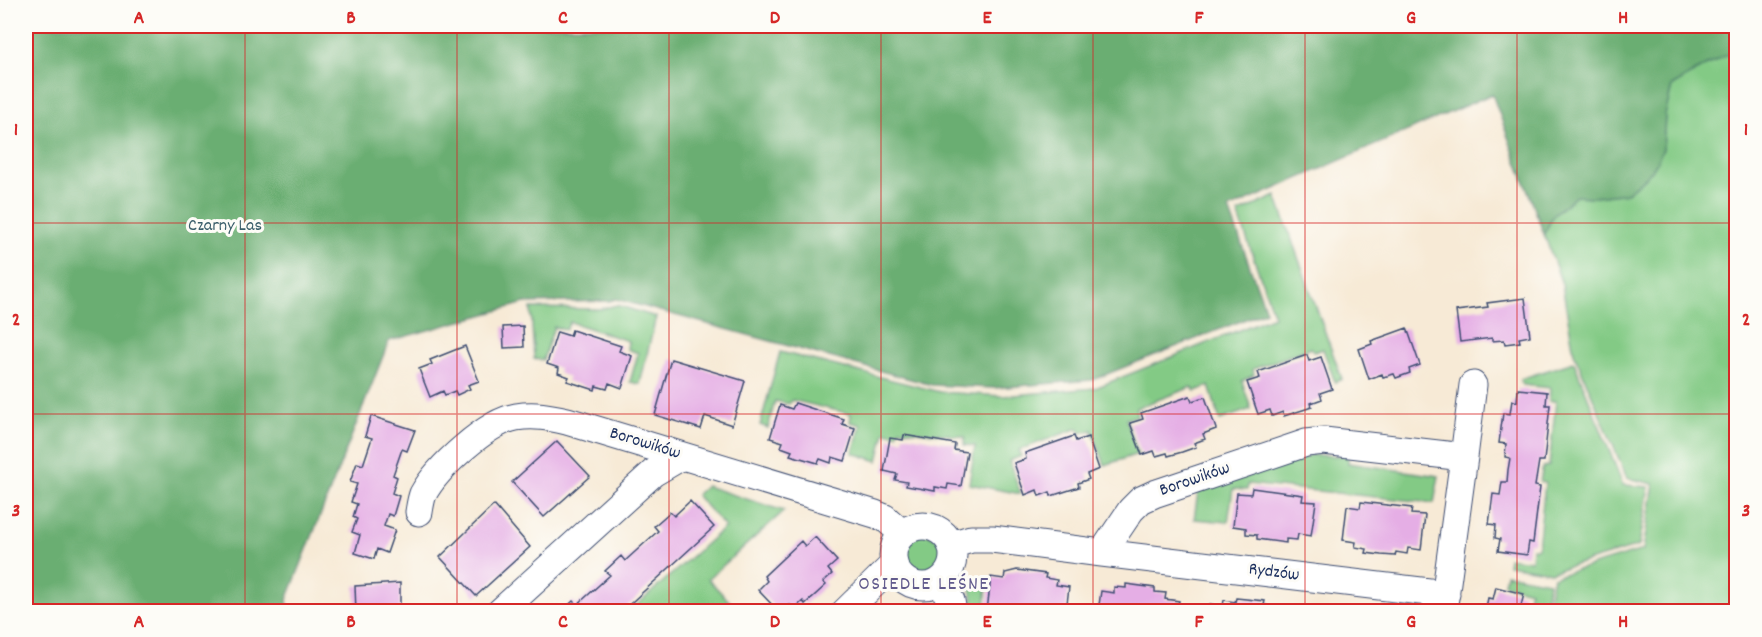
<svg xmlns="http://www.w3.org/2000/svg" width="1762" height="637" font-family="Dekko,sans-serif">
<style>
.green{fill:#83ca85;stroke:#4f7c72;stroke-width:1.5}
.forest{fill:#6aae72;stroke:#426e68;stroke-width:1.5}
.building{fill:#e5aee5}
.lines{fill:none;stroke-linecap:round;stroke-linejoin:round}
.minor-casing{stroke:#3c4b70;stroke-width:29}
.minor{stroke:#fff;stroke-width:27}
.grid{fill:none;stroke:#d62828;stroke-width:1.5;stroke-opacity:0.55}
.labels{text-anchor:middle;dominant-baseline:central;stroke-width:6;stroke-linejoin:round;paint-order:stroke}
.park-label{font-size:18px;fill:#3a5e6a;stroke:#fdfcf7}
.street-label{font-size:18px;fill:#1b2f5e;stroke:#fdfcf7}
.neighbourhood-label{font-size:20px;letter-spacing:1.5px;fill:#625b8d;stroke:#fdfcf7}
.neatline{fill:none;stroke:#d62828;stroke-width:2}
.grid-label{font-size:20px;text-anchor:middle;font-weight:bold;fill:#d62828}
</style>
<rect width="100%" height="100%" fill="#fdfcf7"/>
<filter id="ink" filterUnits="userSpaceOnUse"><feTurbulence type="fractalNoise" baseFrequency=".0167" numOctaves="2"/><feDisplacementMap in="SourceGraphic" scale="12" xChannelSelector="R" yChannelSelector="G"/><feConvolveMatrix kernelMatrix="1 2 1 2 8 2 1 2 1" color-interpolation-filters="sRGB"/></filter>
<filter id="wash" filterUnits="userSpaceOnUse"><feTurbulence type="fractalNoise" baseFrequency=".008" numOctaves="4" result="noise"/><feDisplacementMap in="SourceGraphic" scale="24" xChannelSelector="R" yChannelSelector="G"/><feGaussianBlur stdDeviation="1.35" result="paint"/><feColorMatrix in="noise" values="0 0 0 0 0 0 0 0 0 0 0 0 0 0 0 0 0 1.4 0 .05"/><feComposite in="paint" operator="in"/></filter>
<g filter="url(#wash)">
<rect width="100%" height="100%" fill="#f7ead6"/>
<path class="green" d="M1736 50V611H1546L1553 577 1643 550 1654 484 1627 478 1574 353 1562 284 1544 234 1554 214 1576 196 1595 197 1627 193 1652 171 1663 149 1665 115 1672 86 1703 67Z
M1276 196 1342 379 1335 382 1323 349 1314 352 1311 348 1253 369 1254 375 1242 381 1251 409 1220 420 1209 386 1195 391 1192 387 1136 408 1137 416 1126 419 1138 454 1105 465 1092 430 1081 433 1078 428 1019 450 1021 456 1009 461 1021 494 969 484 975 446 964 445 965 437 899 429 897 434 885 432 878 461 853 453 861 425 850 422 851 414 792 400 789 404 775 401 768 428 760 425 780 352 940 392 1002 396 1095 388 1274 316 1238 213Z
M617 305 656 317 640 384 630 382 638 353 627 349 628 341 570 322 566 330 554 327 543 360 534 359 531 308 600 309Z
M1574 362 1623 485 1649 487 1639 546 1551 572 1508 565 1509 558 1531 561 1532 548H1538L1545 483 1540 482 1543 467 1549 466 1556 401H1549L1550 388 1523 385 1520 379Z
M1310 455 1348 456V463L1439 476 1434 503 1248 484 1247 490 1233 489 1228 522 1194 519 1198 492Z
M706 486 784 511 708 579 731 603 721 611H630L725 527 696 495Z
M902 555a21 21 0 1 1 42 0a21 21 0 1 1-42 0Z
M1506 574 1549 582 1543 611H1530L1532 606 1526 603 1530 591 1504 584Z
M974 580 987 583 985 611H975L971 589Z"/>
<path class="forest" d="M26 26H1736V50L1703 67 1672 86 1665 115 1663 149 1652 171 1627 193 1595 197 1576 196 1554 214 1544 234 1492 94 1229 209 1266 311 1092 380 994 388 932 385 616 299 609 301 525 303 389 341 287 600 289 611 26 612Z"/>
<g id="blocks">
<path class="building" d="M1525 298 1530 336 1519 338 1520 342 1505 344 1504 340 1492 341V338L1460 342 1456 311 1488 307 1487 303Z
M523 326 524 347 504 348 503 327Z
M1407 328 1420 365 1409 369 1410 373 1396 378 1394 374 1383 377 1382 374 1369 379 1359 349 1372 344 1371 341Z
M572 330 621 346 619 351 632 356 622 388 609 383 607 389 596 386 595 390 567 381 569 377 558 373 559 368 547 364 557 332 570 336Z
M465 346 479 381 468 385 470 389 457 395 455 391 445 395 443 391 430 397 419 369 432 364 430 360Z
M1307 355 1309 361 1321 357 1332 389 1320 393 1322 399 1311 403 1312 407 1284 416 1283 412 1272 416 1270 410 1258 414 1247 382 1260 378 1258 372Z
M671 359 745 381 732 425 705 416 701 429 655 415Z
M1518 389 1547 392 1546 405H1550L1544 461H1539L1535 486 1540 487 1533 543 1529 542 1527 555 1498 551 1500 539 1495 538 1496 525 1489 524 1493 494 1500 495 1502 482H1507L1508 470 1510 458 1505 457 1506 444 1499 443 1503 413 1510 414 1512 400 1517 402Z
M1190 396 1192 401 1205 397 1216 429 1203 434 1205 439 1194 443 1196 447 1182 452 1168 456 1167 453 1156 456 1154 451 1142 455 1130 423 1143 419 1141 413Z
M795 403 844 419 842 424 855 428 845 461 832 457 831 463 820 459 818 463 790 455 792 451 781 447 783 442 770 438 780 405 792 409Z
M371 416 415 430 407 451 402 449 393 475 397 477 392 493 399 496 393 516 388 514 384 526 395 530 387 553 377 549 374 559 355 553 360 535 352 532 357 519 353 517 357 504 351 502 357 484 350 482 357 463 363 465 372 438 365 436Z
M904 435 955 444 954 450 967 452 961 486 948 484 947 489 935 487V491L906 486 907 482 895 480 897 474 884 471 890 438 903 440Z
M1074 436 1076 441 1088 437 1099 469 1087 474 1089 479 1078 483 1079 487 1051 496 1050 492 1039 496 1037 490 1025 495 1014 463 1026 459 1025 453Z
M557 441 590 476 544 517 512 482Z
M1252 488 1303 495 1302 501 1316 502 1311 536 1298 534 1297 540 1286 539V543L1257 539V535L1246 534V528L1233 526 1237 493 1251 494Z
M690 501 714 527 621 612H561L573 601 577 605 610 575 605 571 621 556 625 561 658 531 654 526 670 512 674 516Z
M1361 502 1412 508 1411 514 1425 515 1421 550 1408 548 1407 554 1396 552 1395 556 1381 555 1366 553 1367 549 1355 547 1356 542 1343 540 1347 506 1360 508Z
M494 505 530 547 476 596 440 557Z
M815 537 837 561 828 569 832 574 823 582 826 585 805 604 803 601 794 609 790 605 783 612H779L758 590 767 581 764 576 801 541 805 546Z
M1017 570 1046 574 1045 578 1057 580 1056 585 1069 587 1066 612 987 611 991 577 1004 579 1005 573Z
M400 583V612H356L355 586Z
M1126 584 1155 588V592L1166 593 1165 599 1179 601 1177 612H1098L1101 591 1114 593V587L1126 588Z
M1496 587 1524 594 1521 606 1526 608 1525 612H1485L1488 598 1493 599Z
M1236 598 1265 601 1264 605 1276 607 1275 612H1209L1210 604 1223 606 1224 600 1235 602Z"/>
</g>
</g>
<g filter="url(#ink)">
<use href="#blocks" fill-opacity="0" stroke="#3c4b70" stroke-width="1.5"/>
<g class="lines">
<g class="minor-casing">
<path id="minor" d="M1464 457 1473 385
M419 512C420 506 421 499 423 494 437 468 487 422 516 417 535 414 549 417 567 421L875 514 885 518 903 534
M893 556a30 30 0 1 1 60 0a30 30 0 1 1-60 0Z
M951 545 971 539H992L1102 553 1131 510 1141 500 1154 494 1306 443 1324 441 1464 457 1443 612
M1102 553 1446 594
M940 581 951 601 953 612
M500 612 653 473 682 456
M845 612 894 564"/>
</g>
<use href="#minor" class="minor"/>
</g>
</g>
<path class="grid" d="M245 26V612M457 26V612M669 26V612M881 26V612M1093 26V612M1305 26V612M1517 26V612M26 223H1736M26 414H1736"/>
<g class="labels">
<g class="park-label">
<text x="225" y="226">Czarny Las</text>
</g>
<g class="street-label">
<text transform="translate(645 444) rotate(17)">Borowików</text>
<text transform="translate(1195 480) rotate(-19)">Borowików</text>
<text transform="translate(1274 573) rotate(7)">Rydzów</text>
</g>
<g class="neighbourhood-label">
<text x="924" y="585">OSIEDLE LEŚNE</text>
</g>
</g>
<rect width="1762" height="637" fill="none" stroke="#fdfcf7" stroke-width="66"/>
<rect x="33" y="33" width="1696" height="571" class="neatline"/>
<g class="grid-label">
<text x="139" y="23">A</text>
<text x="351" y="23">B</text>
<text x="563" y="23">C</text>
<text x="775" y="23">D</text>
<text x="987" y="23">E</text>
<text x="1199" y="23">F</text>
<text x="1411" y="23">G</text>
<text x="1623" y="23">H</text>
<text x="16" y="135">1</text>
<text x="1746" y="135">1</text>
<text x="16" y="325">2</text>
<text x="1746" y="325">2</text>
<text x="16" y="516">3</text>
<text x="1746" y="516">3</text>
<text x="139" y="627">A</text>
<text x="351" y="627">B</text>
<text x="563" y="627">C</text>
<text x="775" y="627">D</text>
<text x="987" y="627">E</text>
<text x="1199" y="627">F</text>
<text x="1411" y="627">G</text>
<text x="1623" y="627">H</text>
</g>
</svg>
